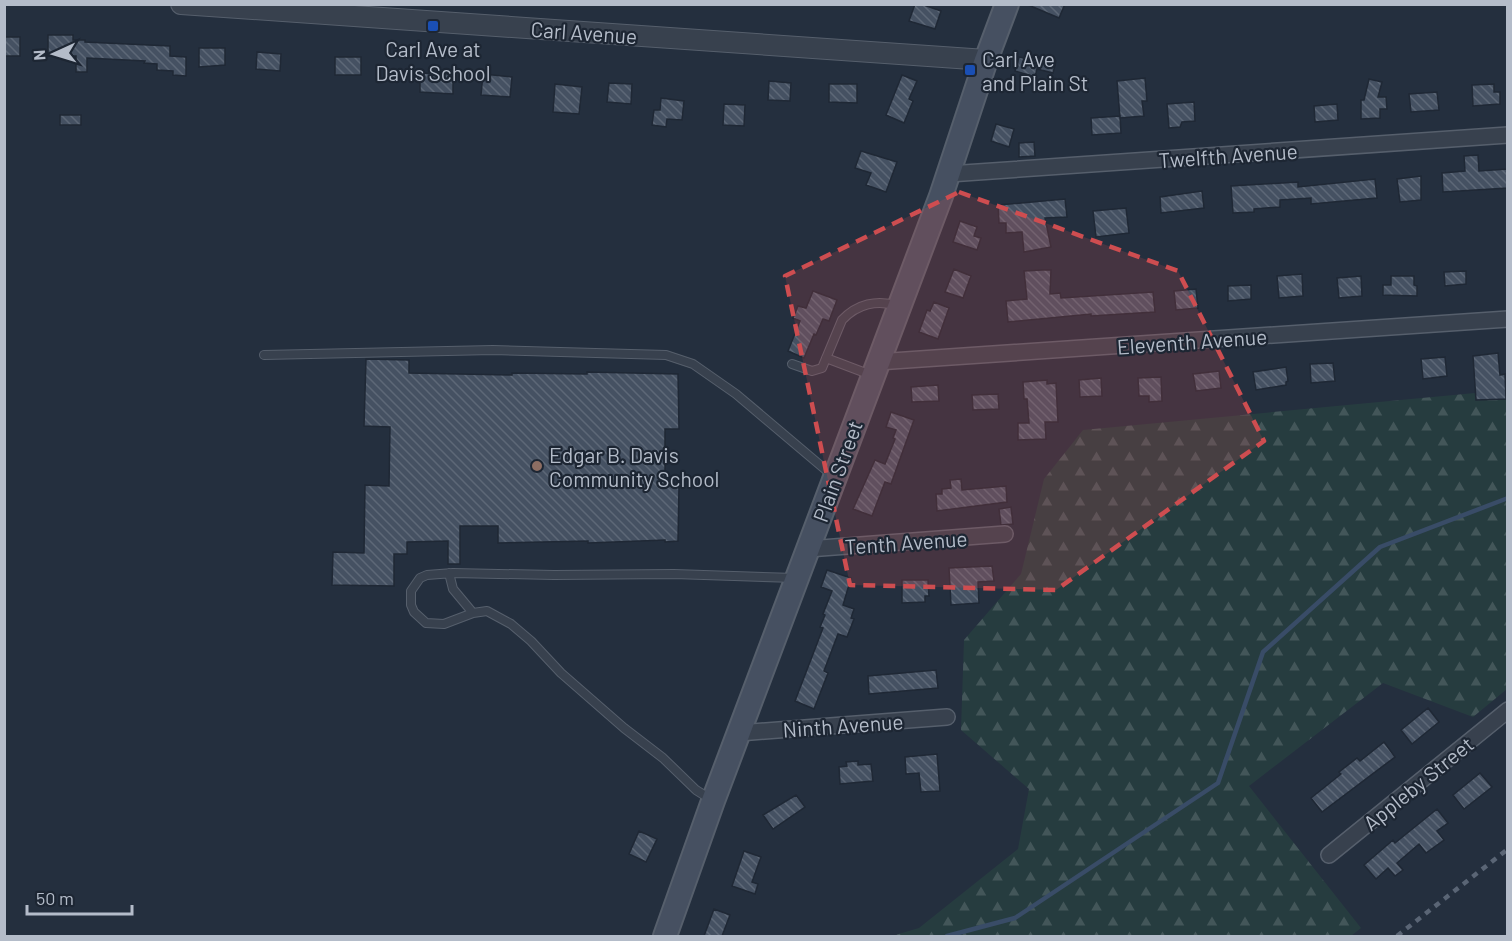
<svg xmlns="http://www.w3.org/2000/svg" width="1512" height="941" font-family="Barlow,sans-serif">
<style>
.forest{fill:url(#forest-firs)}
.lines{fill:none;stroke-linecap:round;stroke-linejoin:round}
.stream{stroke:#394c67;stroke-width:4.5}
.building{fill:url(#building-back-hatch);stroke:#1f2835;stroke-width:1.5}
.service-casing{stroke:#565f6c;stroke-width:10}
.minor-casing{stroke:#565f6c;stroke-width:18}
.tertiary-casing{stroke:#565f6c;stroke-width:22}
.secondary-casing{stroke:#565f6c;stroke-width:26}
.service{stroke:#38414e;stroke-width:8}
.minor{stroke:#38414e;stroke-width:15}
.tertiary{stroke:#38414e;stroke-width:20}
.secondary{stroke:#465061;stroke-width:22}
.rail{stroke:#5a6575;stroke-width:4.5;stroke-dasharray:6 6;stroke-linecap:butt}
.marked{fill:#ce4d50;fill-opacity:0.2;stroke:#ce4d50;stroke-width:4.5;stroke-dasharray:12 8;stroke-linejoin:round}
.transit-dot{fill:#1a4fb4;stroke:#1d2633;stroke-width:2}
.education-dot{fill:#8d6e63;stroke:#1d2633;stroke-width:2}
.labels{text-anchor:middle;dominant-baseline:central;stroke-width:4.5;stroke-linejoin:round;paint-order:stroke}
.street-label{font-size:21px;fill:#b4bcc9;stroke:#1d2633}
.poi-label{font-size:21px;fill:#b4bcc9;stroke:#1d2633;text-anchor:start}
</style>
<defs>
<pattern id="forest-firs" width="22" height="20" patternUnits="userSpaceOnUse" patternTransform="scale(1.5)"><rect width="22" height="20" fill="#263c3f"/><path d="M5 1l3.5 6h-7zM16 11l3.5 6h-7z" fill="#435659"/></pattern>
<pattern id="building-back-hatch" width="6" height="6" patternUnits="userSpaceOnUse" patternTransform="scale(1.5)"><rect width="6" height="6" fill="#455162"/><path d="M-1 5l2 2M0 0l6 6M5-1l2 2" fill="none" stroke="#5d6877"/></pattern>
</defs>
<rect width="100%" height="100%" fill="#242f3e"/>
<path class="forest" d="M1507 390V689L1473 717 1383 683 1249 786 1361 928 1351 936H892L919 928 1018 849 1029 789 961 730 964 640 1021 574 1044 479 1083 430Z"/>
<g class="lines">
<path class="stream" d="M947 936 1015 918 1218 783 1263 652 1380 547 1508 498"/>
</g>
<path class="building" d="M915 4H921L941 11 935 29 909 21Z
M1026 4H1065L1059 18Z
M48 35H73V40H85V42L170 46V56L186 57V76L173 75V71L157 70V64L144 63 145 61 87 58V72H76V56H48Z
M4 37H20V56H4Z
M199 48H225V65L199 67Z
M257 52 281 54 280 71 256 69Z
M1035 56 1056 61 1053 73 1037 69 1035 77 1015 71 1019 57 1033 60Z
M335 57H361V75H335Z
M420 73 453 74V94L420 92Z
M483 74 512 77 510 97 481 95Z
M902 75 917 81 909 99 913 101 904 123 886 115Z
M1145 78 1147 101H1142L1144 116 1120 118 1117 81Z
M1369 79 1382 82 1378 97H1386L1387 109H1380V118L1361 119V100H1364Z
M769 81 791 83 790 101 768 100Z
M609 83 632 84 631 104 607 102Z
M555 84 582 87 579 114 553 112Z
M829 84H857V103L829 102Z
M1494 84V92H1500V104L1473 106 1472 85Z
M1437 92 1439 110 1411 112 1409 94Z
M661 98 684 101 682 120 667 119 666 127 652 125 654 110H660Z
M1194 102 1195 121 1182 122 1180 127 1169 128 1167 104Z
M724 104 745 105 744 126 723 125Z
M1337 104 1338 120 1315 122 1314 106Z
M60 115H81V125H60Z
M1120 116 1121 133 1092 135 1091 118Z
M996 124 1014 129 1009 147 991 141Z
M1034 142 1035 156 1019 157V143Z
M861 151 897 162 886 192 866 185 871 173 855 168Z
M1478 155 1479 171 1508 169V188L1443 192 1442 173 1465 171 1464 156Z
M1421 176V200L1400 202 1397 179Z
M1375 179 1377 198 1311 204V198L1280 200V207L1254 209V212L1233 213 1231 186 1298 182V187Z
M1202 191 1204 208 1161 213 1160 197Z
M1065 199 1067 217 1045 218 1051 247 1024 252 1022 232 1006 233V223H999L998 205Z
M1126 208 1129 233 1096 237 1093 211Z
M960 221 977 227 974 236 981 238 977 250 953 242Z
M954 269 971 276 963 298 945 292Z
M1042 270H1051L1050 294 1060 293 1061 298 1153 292 1155 312 1091 316V314L1008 322 1006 301 1027 299 1024 271Z
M1466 271V284L1445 286 1444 272Z
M1302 274 1303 296 1279 298 1277 276Z
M1361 276 1362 296 1339 298 1337 278Z
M1391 276H1414V285L1417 286V296L1383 295V285H1391Z
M1251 285V299L1228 301V286Z
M1196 289 1198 308 1176 310 1174 291Z
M813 291 837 300 829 321 823 319 816 335 814 334 804 358 788 351 800 321 793 318 798 306 806 308Z
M934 302 949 308 938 339 919 332 927 310 930 311Z
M1498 353 1500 375 1505 374 1506 399 1476 400 1473 356Z
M1445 357 1447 376 1423 379 1421 359Z
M366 359 409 360V373L512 375V373L587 374V372L678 374 679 429H665V485L679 486 678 541 665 542V540L588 543V541L498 543V526H460V564H448V541L407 542V554H394V586L332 585 333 552 364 553 365 485 389 486 390 427 364 426Z
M1333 363 1335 381 1311 383 1310 364Z
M1286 367 1288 381 1286 382V385L1256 390 1253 372Z
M1219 371 1221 388 1196 391 1193 374Z
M1161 377 1162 401 1149 402V396H1139L1138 378Z
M1101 378 1102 396 1080 397 1079 380Z
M1047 380V384L1056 383 1058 422H1045L1046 439 1018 440V423H1029L1027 399H1024L1023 382Z
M938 385 939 401 912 402 911 387Z
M998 394 999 409 973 410 972 395Z
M891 412 914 420 891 484 885 482 872 516 853 509 875 460 885 464 895 439 893 438 896 430 886 427Z
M961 479 962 490 1006 486 1007 502 937 511 936 494H942V489L951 488 950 480Z
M1011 507 1013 524 1001 525 999 509Z
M992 566 994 581 978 582 979 603 951 605 949 568Z
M827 570 851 578 843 605 854 609 851 618 854 619 847 637 838 634 824 671 828 673 814 709 795 701 823 628 820 627 825 615 823 614 832 591 821 587Z
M902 580H928L929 596H925V602L902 603Z
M936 670 938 688 869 694 868 676Z
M1428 708 1439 722 1412 744 1401 730Z
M1384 742 1395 757 1322 812 1311 798 1341 774 1339 772 1357 758 1360 761Z
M937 754 940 791 921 792 919 773 906 774 905 757Z
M858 761V765L871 764 873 781 840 784 839 767 847 766 846 762Z
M1480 773 1492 787 1464 809 1453 795Z
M796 795 805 807 773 829 763 815Z
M1437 809 1448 823 1437 831 1444 840 1426 853 1419 844 1397 863 1403 870 1395 876 1388 868 1376 879 1364 865 1393 840 1395 843Z
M639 831 657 839 646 862 629 854Z
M744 851 761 857 752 882 758 884 755 894 732 886Z
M714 909 730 915 722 936H704Z"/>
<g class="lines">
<g class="service-casing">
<path id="service" d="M264 355 493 350 666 355 693 364 736 394 833 476
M826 358 871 375
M792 364 812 371 822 368 842 320C857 304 877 299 898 306
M449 573 453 589 473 613
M712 800 696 790 663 758 624 728 561 673 531 641 511 624 487 611 473 613 444 624 426 623 414 612 411 605V591L420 578 427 575 453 573 554 575 674 574 795 578"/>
</g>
<g class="minor-casing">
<path id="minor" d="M949 174 1508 135
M877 362 1508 319
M808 549 1005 534
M739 733 947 717
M1329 855 1508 710"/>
</g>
<g class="tertiary-casing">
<path id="tertiary" d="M181 4 986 60"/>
</g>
<g class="secondary-casing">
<path id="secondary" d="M665 936 713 801 941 196 986 60 1007 4"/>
</g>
<use href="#service" class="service"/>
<use href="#minor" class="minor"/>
<use href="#tertiary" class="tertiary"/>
<use href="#secondary" class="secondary"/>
<path class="rail" d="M1397 936 1508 849"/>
</g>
<path class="marked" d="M959 192 1178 271 1264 441 1056 590 850 585 785 276Z"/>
<g class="transit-dot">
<rect x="427" y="20" width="12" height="12" rx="3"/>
<rect x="964" y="64" width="12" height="12" rx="3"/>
</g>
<circle class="education-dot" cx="537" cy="466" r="6"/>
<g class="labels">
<g class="street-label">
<text transform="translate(584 32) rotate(4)">Carl Avenue</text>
<text transform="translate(1228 155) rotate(-4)">Twelfth Avenue</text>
<text transform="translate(1192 341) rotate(-4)">Eleventh Avenue</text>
<text transform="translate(837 471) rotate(-70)">Plain Street</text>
<text transform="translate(906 542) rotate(-4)">Tenth Avenue</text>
<text transform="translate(843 725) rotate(-4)">Ninth Avenue</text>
<text transform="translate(1418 783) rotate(-39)">Appleby Street</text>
</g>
<g class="poi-label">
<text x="433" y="48" text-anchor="middle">Carl Ave at<tspan x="433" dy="24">Davis School</tspan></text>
<text x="982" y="58">Carl Ave<tspan x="982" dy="24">and Plain St</tspan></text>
<text x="549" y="454">Edgar B. Davis<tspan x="549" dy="24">Community School</tspan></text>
</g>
</g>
<rect width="1512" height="941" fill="none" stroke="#b4bcc9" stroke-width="12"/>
<g transform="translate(54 54) rotate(266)" stroke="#1d2633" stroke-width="4.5" paint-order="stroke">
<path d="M0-4.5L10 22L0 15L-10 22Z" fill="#b4bcc9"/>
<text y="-9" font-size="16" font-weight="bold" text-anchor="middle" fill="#b4bcc9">N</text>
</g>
<path d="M27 905v9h105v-9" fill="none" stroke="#b4bcc9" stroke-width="3"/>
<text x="36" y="905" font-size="18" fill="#b4bcc9" stroke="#1d2633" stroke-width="4.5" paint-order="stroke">50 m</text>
</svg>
